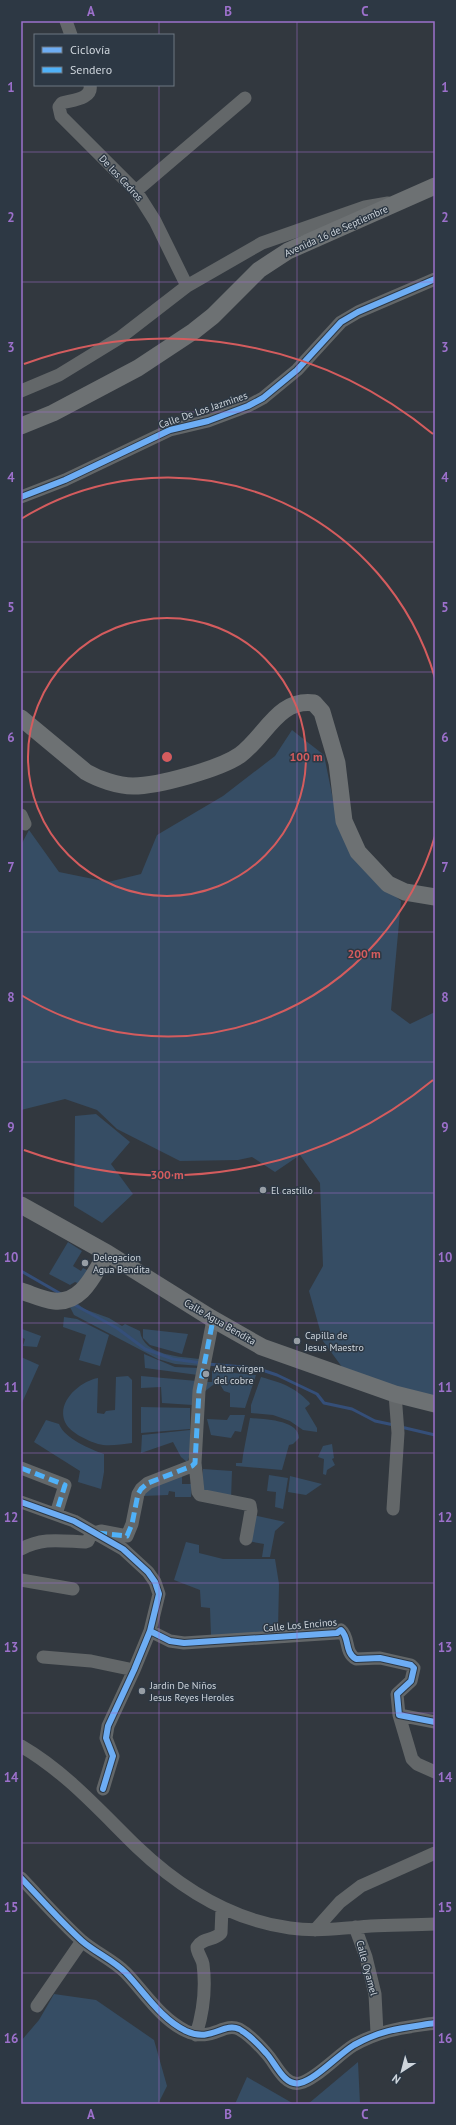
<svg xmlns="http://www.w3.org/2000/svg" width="456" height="2125" font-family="'PT Sans',sans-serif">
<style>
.green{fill:#364d64}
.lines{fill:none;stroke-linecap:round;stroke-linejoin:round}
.stream{stroke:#354f79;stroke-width:3}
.minor{stroke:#636769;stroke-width:13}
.major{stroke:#6d7173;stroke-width:17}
.quiet{stroke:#4fb1f8;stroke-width:5;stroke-dasharray:10 5;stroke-linecap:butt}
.cycleway-casing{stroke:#2d3844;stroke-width:8}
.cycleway{stroke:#6dadf4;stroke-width:6}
.grid{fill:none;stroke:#9c70cb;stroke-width:1;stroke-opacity:0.55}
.ring{fill:none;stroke:#d45c5e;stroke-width:2}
.poi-dot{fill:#979ea5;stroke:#2d3844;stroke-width:1.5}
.labels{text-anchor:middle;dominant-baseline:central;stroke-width:3;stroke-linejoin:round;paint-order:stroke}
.street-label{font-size:10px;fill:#ced5dc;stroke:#2d3844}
.poi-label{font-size:10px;fill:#ced5dc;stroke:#2d3844;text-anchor:start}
.centre{fill:#d45c5e;stroke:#2d3844;stroke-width:2}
.ring-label{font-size:12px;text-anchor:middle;font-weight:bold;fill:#d45c5e;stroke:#2d3844;stroke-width:3;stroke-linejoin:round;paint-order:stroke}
.neatline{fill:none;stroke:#9c70cb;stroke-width:1.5}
.grid-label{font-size:13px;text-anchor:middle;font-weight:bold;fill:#9c70cb}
</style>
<rect width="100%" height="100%" fill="#32383f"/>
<path class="green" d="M292 730 324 755 339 829 367 872 401 901 391 1010 410 1024 435 1012V1396L399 1388 342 1367 323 1341 309 1291 323 1266 320 1183 300 1155 275 1172 252 1157 238 1160 180 1161 117 1129 97 1110 65 1099 21 1110V845L29 830 59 872 108 882 141 874 157 835 223 796 275 756Z
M96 1114 130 1142 111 1164 133 1194 102 1223 74 1206 75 1116Z
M68 1242 82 1251 73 1266 81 1271 83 1268 89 1271 80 1284 75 1282 70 1285 49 1274Z
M78 1304 84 1309 109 1318 122 1326 125 1324 140 1331C143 1356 182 1357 201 1359V1366L175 1364 158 1359 74 1315 70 1307Z
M64 1317 77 1319 109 1335 100 1366 79 1360 86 1335 63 1327Z
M22 1329 41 1336 37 1347 23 1346 25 1339 21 1337Z
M143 1329 188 1334 182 1354 150 1345 143 1338Z
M144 1354 175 1367 199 1368 198 1375 145 1368Z
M21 1357 39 1365 21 1405Z
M212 1371 256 1375 245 1408 230 1407V1393L224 1391 218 1381 204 1392 206 1382H212Z
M128 1376 132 1380V1443C121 1444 109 1447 98 1444 88 1441 69 1432 65 1422 56 1401 81 1381 98 1378L97 1413 104 1414 106 1411 115 1410 116 1377Z
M141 1376 197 1381 193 1405 162 1403 161 1387 141 1388Z
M261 1377C282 1383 293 1386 309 1402L310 1404 305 1408 317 1428V1432L303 1430 290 1421 273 1415 251 1413V1405Z
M141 1407 190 1408V1429L141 1433Z
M230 1415H245L241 1432 235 1431 231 1438 211 1435 207 1419 227 1420Z
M250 1418C264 1419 299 1420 299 1438L293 1444 289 1445 282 1470 236 1466V1463H242L243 1455Z
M46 1420 59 1424C65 1439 90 1449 104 1454V1472L101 1489 78 1482 80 1471 34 1442Z
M190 1430 191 1452 187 1462 181 1457 173 1442 141 1453 142 1435Z
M332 1444 334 1458 332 1459 335 1465 327 1470 326 1475 323 1474 324 1459 318 1457 323 1446Z
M203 1469 232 1471 231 1499 203 1493 201 1488Z
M182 1474V1484H192L191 1497H175V1492L169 1491 168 1495 142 1496 145 1490Z
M269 1475 288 1478 283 1509 275 1507 276 1492 267 1491Z
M290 1476 322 1484 306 1495 288 1492Z
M253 1515 285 1522 275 1531 270 1557H262L264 1544 247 1541Z
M186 1542 199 1545V1553L223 1559H275L279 1584 278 1629 274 1633 211 1636 210 1608 201 1607 200 1590 174 1580Z
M54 1994 96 2000 154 2040 167 2086 158 2104H21V2041L39 2020Z
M358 2062 360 2104H308Z
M247 2077 294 2104H235Z"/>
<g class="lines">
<path class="stream" d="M21 1271 61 1294
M73 1304 117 1328 145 1349 173 1359 202 1363
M207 1364 256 1368 277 1375 317 1394 324 1403 352 1409 375 1421 394 1425
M401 1427 435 1435"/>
<path class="minor" d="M66 21 71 35
M90 85C93 99 72 100 62 103L59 107 61 116 136 191 155 221 187 286
M136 191 245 98
M21 391 59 375 121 337 187 286 262 243 365 207 388 203
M21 497 65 480 170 430 208 421 248 406 263 398 297 370 341 322 358 312 435 279
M21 815 25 824
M195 1463 198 1492 200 1495 250 1505 251 1511 246 1539
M21 1468 65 1485 56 1514
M21 1502 74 1521 123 1549 148 1572 155 1582 159 1594 150 1631 134 1670 108 1726 106 1738 113 1756 103 1789
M393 1509 398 1433 395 1394
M21 1549C43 1537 61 1541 85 1542L88 1541 91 1534 101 1531 127 1536 132 1524 138 1494 141 1489 148 1483 192 1466 195 1463 199 1391 212 1325
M21 1580 73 1589
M150 1631 170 1641 184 1643 337 1633 341 1630C350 1638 344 1652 356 1659L380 1658 411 1665 414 1668 411 1681 397 1694 399 1715 435 1722
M43 1657 91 1661 134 1670
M399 1715 412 1759 417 1764 435 1772
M21 1746C66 1772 101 1812 137 1847 180 1888 231 1920 290 1928 317 1932 344 1928 371 1926 392 1925 414 1925 435 1924
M21 1878C41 1899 60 1921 82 1941 96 1953 113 1960 126 1973 145 1993 161 2019 186 2031 211 2043 223 2022 239 2029 248 2034 259 2045 266 2053 275 2062 284 2087 300 2083 315 2080 339 2054 354 2045 383 2029 403 2028 435 2023
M355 1927 366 1957 375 1994 377 2033
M315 1930 340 1902 361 1886 435 1853
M37 2006 82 1941
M196 2035C203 2013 206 1987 203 1964 202 1958 197 1953 197 1947 203 1937 214 1941 221 1933L222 1908"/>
<path class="major" d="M21 426 53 413 138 368 194 331 213 316 259 270 288 251 435 186
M21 718 86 772C98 779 118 786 133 786 158 786 220 769 240 755 266 736 278 698 314 703L322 712 337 763 344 821 358 852 388 884 405 892 435 897
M21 1205 107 1253 211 1318 262 1347 395 1394 435 1404
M21 1291C31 1294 43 1300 54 1301 83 1304 94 1273 107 1253"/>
<path class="quiet" d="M21 1468 65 1485 56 1514
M97 1533 127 1536 132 1524 138 1494 141 1489 148 1483 192 1466 195 1463 199 1391 212 1325"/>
<g class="cycleway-casing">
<path id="cycleway" d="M21 497 65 480 170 430 208 421 248 406 263 398 297 370 341 322 358 312 435 279
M21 1502 74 1521 123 1549 148 1572 155 1582 159 1594 150 1631 134 1670 108 1726 106 1738 113 1756 103 1789
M150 1631 170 1641 184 1643 337 1633 341 1630C350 1638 344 1652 356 1659L380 1658 411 1665 414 1668 411 1681 397 1694 399 1715 435 1722
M21 1878C41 1899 60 1921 82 1941 96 1953 113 1960 126 1973 145 1993 161 2019 186 2031 211 2043 223 2022 239 2029 248 2034 259 2045 266 2053 275 2062 284 2087 300 2083 315 2080 339 2054 354 2045 383 2029 403 2028 435 2023"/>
</g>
<use href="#cycleway" class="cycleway"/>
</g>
<path class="grid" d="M159 21V35M297 21V2104M159 85V2104M21 152H435M21 282H435M21 412H435M21 542H435M21 672H435M21 802H435M21 932H435M21 1062H435M21 1193H435M21 1323H435M21 1453H435M21 1583H435M21 1713H435M21 1843H435M21 1973H435"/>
<g class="ring">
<circle cx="167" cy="757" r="139"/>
<path d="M435 836A279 279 0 0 1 21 995M21 519A279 279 0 0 1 435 678"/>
<path d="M433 1080A418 418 0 0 1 24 1150M24 364A418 418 0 0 1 433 434"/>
</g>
<g class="poi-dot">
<circle cx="263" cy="1190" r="4"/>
<circle cx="85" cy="1263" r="4"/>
<circle cx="297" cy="1341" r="4"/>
<circle cx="206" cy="1374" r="4"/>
<circle cx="142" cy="1691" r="4"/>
</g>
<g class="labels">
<g class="street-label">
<text transform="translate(121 178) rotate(47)">De los Cedros</text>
<text transform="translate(336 231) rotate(-24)">Avenida 16 de Septiembre</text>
<text transform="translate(203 410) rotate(-19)">Calle De Los Jazmines</text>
<text transform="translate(220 1322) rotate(30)">Calle Agua Bendita</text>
<text transform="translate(300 1625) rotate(-5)">Calle Los Encinos</text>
<text transform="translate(367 1968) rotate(75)">Calle Oyamel</text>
</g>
<g class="poi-label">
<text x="271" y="1190">El castillo</text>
<text x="93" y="1257">Delegacion<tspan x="93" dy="12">Agua Bendita</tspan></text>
<text x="305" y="1335">Capilla de<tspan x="305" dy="12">Jesus Maestro</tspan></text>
<text x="214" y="1368">Altar virgen<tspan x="214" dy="12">del cobre</tspan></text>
<text x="150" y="1685">Jardin De Niños<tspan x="150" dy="12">Jesus Reyes Heroles</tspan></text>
</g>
</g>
<circle cx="167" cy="757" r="6" class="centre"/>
<g class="ring-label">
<text x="306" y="761">100 m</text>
<text x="364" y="958">200 m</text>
<text x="167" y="1179">300 m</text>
</g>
<rect width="456" height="2125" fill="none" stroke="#2d3844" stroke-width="44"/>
<rect x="34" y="34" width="140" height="52" fill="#2d3844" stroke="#6d7781"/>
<rect x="42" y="47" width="20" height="6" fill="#6dadf4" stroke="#6d7781"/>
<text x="70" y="54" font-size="12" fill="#ced5dc">Ciclovía</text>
<rect x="42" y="67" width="20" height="6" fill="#4fb1f8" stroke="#6d7781"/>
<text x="70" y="74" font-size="12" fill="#ced5dc">Sendero</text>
<g transform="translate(402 2071) rotate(216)" stroke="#2d3844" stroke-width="3" paint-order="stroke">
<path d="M0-3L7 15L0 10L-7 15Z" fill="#ced5dc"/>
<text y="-6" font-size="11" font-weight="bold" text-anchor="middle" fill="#ced5dc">N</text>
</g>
<rect x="22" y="22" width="412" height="2081" class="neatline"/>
<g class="grid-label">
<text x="91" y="16">A</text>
<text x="228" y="16">B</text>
<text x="365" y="16">C</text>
<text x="11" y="92">1</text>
<text x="445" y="92">1</text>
<text x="11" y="222">2</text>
<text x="445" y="222">2</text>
<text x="11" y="352">3</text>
<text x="445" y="352">3</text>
<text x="11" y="482">4</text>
<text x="445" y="482">4</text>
<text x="11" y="612">5</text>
<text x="445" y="612">5</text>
<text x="11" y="742">6</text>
<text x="445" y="742">6</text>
<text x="11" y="872">7</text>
<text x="445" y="872">7</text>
<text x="11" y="1002">8</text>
<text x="445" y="1002">8</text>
<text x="11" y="1132">9</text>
<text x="445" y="1132">9</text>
<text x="11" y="1262">10</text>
<text x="445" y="1262">10</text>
<text x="11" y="1392">11</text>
<text x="445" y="1392">11</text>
<text x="11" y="1522">12</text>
<text x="445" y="1522">12</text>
<text x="11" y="1652">13</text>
<text x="445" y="1652">13</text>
<text x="11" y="1782">14</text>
<text x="445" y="1782">14</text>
<text x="11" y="1912">15</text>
<text x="445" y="1912">15</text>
<text x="11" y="2043">16</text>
<text x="445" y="2043">16</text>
<text x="91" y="2119">A</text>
<text x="228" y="2119">B</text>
<text x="365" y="2119">C</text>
</g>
</svg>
